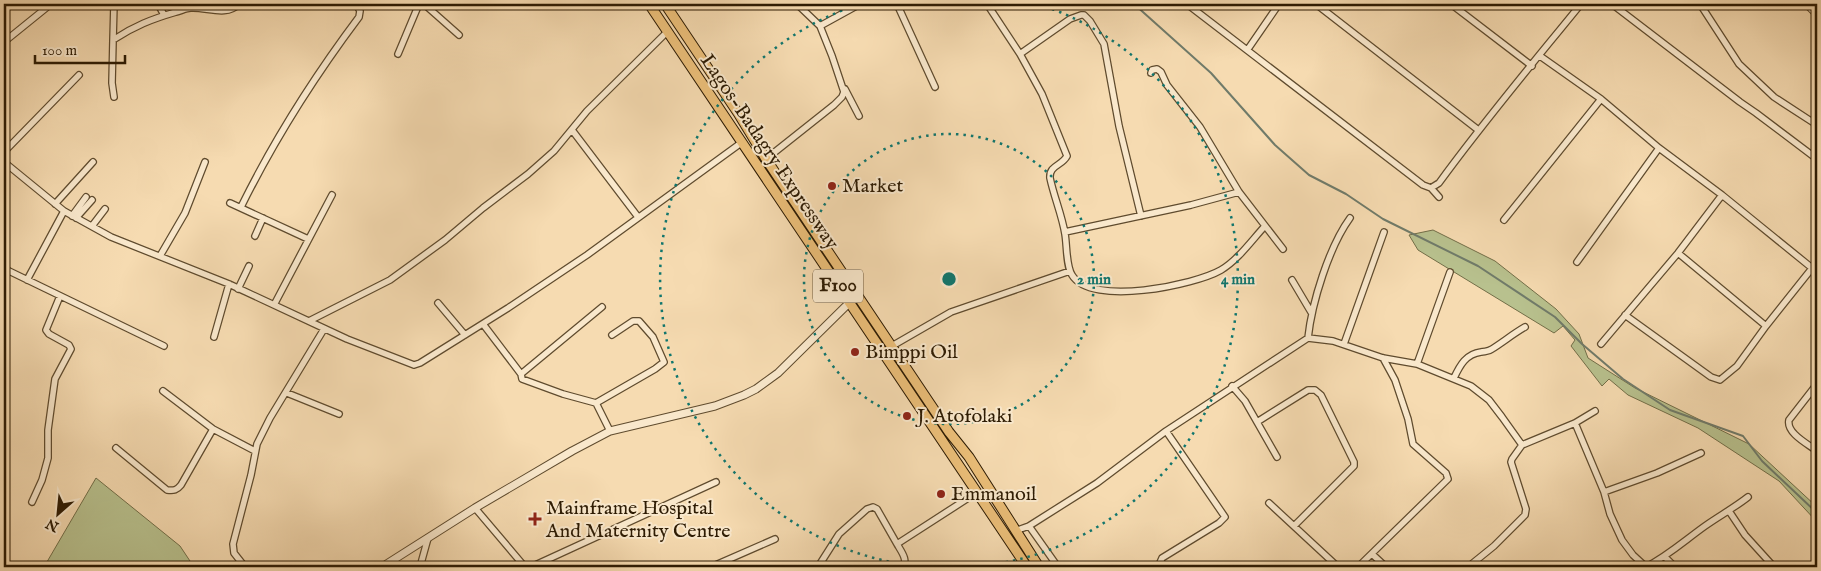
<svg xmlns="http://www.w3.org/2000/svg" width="1821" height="571" font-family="'IM FELL English',serif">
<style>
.green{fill:#b8c18e;stroke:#726e48}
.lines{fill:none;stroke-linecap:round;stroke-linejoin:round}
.stream{stroke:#707b6a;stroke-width:2}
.minor-casing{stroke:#5f4b2e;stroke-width:8}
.tertiary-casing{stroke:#5f4b2e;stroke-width:9}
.trunk-casing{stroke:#2d1b03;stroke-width:11}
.minor{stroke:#f9e8cc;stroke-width:5.5}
.tertiary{stroke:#f9e8cc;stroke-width:7}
.trunk{stroke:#ebbe78;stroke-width:9}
.ring{fill:none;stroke:#0f766e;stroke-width:2.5;stroke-dasharray:2.5 5}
.poi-dot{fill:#8f2418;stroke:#f9e8cc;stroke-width:2}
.labels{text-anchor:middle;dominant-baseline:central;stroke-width:4;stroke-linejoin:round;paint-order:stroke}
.shield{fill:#f9e8cc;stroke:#6a583f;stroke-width:1}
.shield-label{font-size:19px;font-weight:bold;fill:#2d1b03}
.street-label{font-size:20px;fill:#2d1b03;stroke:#f9e8cc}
.poi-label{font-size:20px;fill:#2d1b03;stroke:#f9e8cc;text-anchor:start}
.centre{fill:#0f766e;stroke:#f9e8cc;stroke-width:2.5}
.ring-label{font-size:15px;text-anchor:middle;font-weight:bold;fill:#0f766e;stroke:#f9e8cc;stroke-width:4;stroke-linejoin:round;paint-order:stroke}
</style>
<rect width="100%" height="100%" fill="#f6dbb1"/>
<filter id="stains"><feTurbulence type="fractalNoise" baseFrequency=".004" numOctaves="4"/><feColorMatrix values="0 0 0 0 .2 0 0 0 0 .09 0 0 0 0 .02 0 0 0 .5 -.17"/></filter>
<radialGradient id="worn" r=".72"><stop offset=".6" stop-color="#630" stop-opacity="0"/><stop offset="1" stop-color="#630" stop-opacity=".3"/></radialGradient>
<path class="green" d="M1433 230 1495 261 1556 309 1579 334 1588 358 1635 388 1749 444 1817 507V522L1779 481 1698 428 1628 395 1609 379 1602 386 1571 346 1575 340 1563 326 1554 333 1418 250 1409 235Z
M96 478 180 546 194 567H44Z"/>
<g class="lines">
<path class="stream" d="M1134 4 1211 73 1275 145 1309 175 1346 194 1383 219 1478 266 1555 317 1582 344 1623 379 1670 410 1743 436 1762 461 1817 513"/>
<g class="minor-casing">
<path id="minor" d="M158 4 164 15
M424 4 459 35
M517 4 518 5
M897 4 935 87
M987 4 1020 54 1042 94 1067 156C1062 166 1049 165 1050 178 1054 197 1062 215 1065 234 1067 245 1066 266 1072 275 1091 307 1195 285 1221 270 1238 260 1252 240 1265 226
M1187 4 1423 185 1431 188 1439 197
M1316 4 1477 129
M1451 4 1532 66
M1612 4 1740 102 1756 113 1817 159
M1700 4 1739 64 1774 97 1817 125
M820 26 860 4
M113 40 114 4
M4 42 51 4
M1248 49 1279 4
M398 54 419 4
M1020 54 1070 19 1081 15H1084L1090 21 1104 44 1119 126 1141 216
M1540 56 1601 99 1659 148 1722 195 1812 268
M1151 73 1152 70 1157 69 1161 72 1167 85 1200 127 1239 192 1283 249
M845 89 859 116
M114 97 112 83 113 40C134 26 152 19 176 12 181 11 186 8 191 8 207 7 226 17 239 4
M572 130 638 217
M4 152 79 75
M766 159 834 105 842 97 844 92 832 56 820 26 797 4
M4 162 64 211 111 237 229 284 347 339 414 365 420 363 508 308 587 255 741 143
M1431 188 1439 183C1484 121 1533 63 1581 4
M230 203 308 239
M55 204 93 162
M241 207C274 140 314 77 359 17L360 11 356 4
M72 216 86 197
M76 218 92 200
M1504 220 1601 99
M92 226 105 209
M1065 232 1191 205 1239 192
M255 236 263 218
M1678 253 1766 326
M160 256 185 213 205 162
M1577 262 1659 148
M4 269 9 271 164 346
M27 280 64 211
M1292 280 1311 312
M238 289 249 266
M438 303 465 335
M274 305 332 195
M1625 315 1711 377 1720 380 1737 366 1766 326 1817 262
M309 321 390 280 445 240 483 208 528 174 554 151 587 111 667 32
M483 324 521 374 522 379 563 394 596 403 610 431
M214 337 229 284
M1308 338C1312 302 1329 247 1350 218
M1344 344 1384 232
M1601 344 1678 253 1722 195
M892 346 951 312 1070 271
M1417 364 1450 272
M521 374 602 307
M1454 378C1460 365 1466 354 1481 352 1486 351 1488 352 1492 349 1503 342 1513 334 1525 327
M1817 384 1789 420C1786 433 1808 444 1817 451
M1232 386 1245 401 1277 457
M163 391 213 429 255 451
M287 393 339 414
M596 403 655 369 664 362 653 337 639 321H633L612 335
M1257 422 1308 390H1315L1321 395 1354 462V466L1294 526
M1575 423 1595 411
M1522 445 1575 423 1604 492 1610 514 1622 540 1633 555 1646 567
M116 448 167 490C174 491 177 490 181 485L213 429
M1604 492 1657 473 1701 453
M32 502 42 480 48 458V430L55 379 71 349 69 345 49 334 46 330 60 296
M1269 503 1338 567
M475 508 525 567
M1729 511 1745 535 1774 567
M1029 526 1058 567
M1015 531 1029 526 1097 483 1166 431 1308 338 1333 341 1383 358 1417 364 1471 386 1489 400 1502 417 1522 445 1512 459 1511 462 1526 509 1525 515 1494 546 1468 567
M897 544C901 551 909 561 902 567
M1372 554 1386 567
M1665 557 1675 567
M245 567 234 553 233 544 251 475 257 444 270 418 324 329
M420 567 428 538
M531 567 716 482
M711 567 775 539
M818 567 839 534 867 509 873 507 877 509 897 544 976 493
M1158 567 1162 558 1219 523 1225 517 1166 431
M1358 567 1448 479 1446 473 1413 444 1408 419 1395 380 1383 358
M1646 567C1669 555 1684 541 1705 526 1719 516 1734 508 1748 497"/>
</g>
<g class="tertiary-casing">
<path id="tertiary" d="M1807 4 1817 14
M382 567 475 508 572 451 610 431 715 406 744 395 756 389 778 373 849 303"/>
</g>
<g class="trunk-casing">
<path id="trunk" d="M649 4 1027 567
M665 4 738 113 766 159 949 432 969 457 1039 567"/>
</g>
<use href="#minor" class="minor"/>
<use href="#tertiary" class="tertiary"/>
<use href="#trunk" class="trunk"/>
</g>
<g class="ring">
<circle cx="949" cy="279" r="145"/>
<path d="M926 567A289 289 0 0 1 860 4M1038 4A289 289 0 0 1 972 567"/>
</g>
<g class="poi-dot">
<circle cx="832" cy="186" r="5"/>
<circle cx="855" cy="352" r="5"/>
<circle cx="907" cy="416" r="5"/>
<circle cx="941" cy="494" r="5"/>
<path d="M532.5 511.5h5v5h5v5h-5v5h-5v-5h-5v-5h5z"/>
</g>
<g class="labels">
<rect class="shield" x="813" y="269.5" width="50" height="33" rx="4"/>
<g class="shield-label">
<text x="838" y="286">F100</text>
</g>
<g class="street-label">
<text transform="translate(769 152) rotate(56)">Lagos-Badagry Expressway</text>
</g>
<g class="poi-label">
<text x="842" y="186">Market</text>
<text x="865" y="352">Bimppi Oil</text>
<text x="917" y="416">J. Atofolaki</text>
<text x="951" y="494">Emmanoil</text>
<text x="546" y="508">Mainframe Hospital<tspan x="546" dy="23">And Maternity Centre</tspan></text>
</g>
</g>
<circle cx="949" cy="279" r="8" class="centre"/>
<g class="ring-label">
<text x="1094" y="284">2 min</text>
<text x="1238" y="284">4 min</text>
</g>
<rect width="1821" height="571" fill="none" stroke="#f6dbb1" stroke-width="20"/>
<rect x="5" y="5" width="1811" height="561" fill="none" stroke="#2d1b03" stroke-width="2.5"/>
<rect x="10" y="10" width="1801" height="551" fill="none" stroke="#2d1b03"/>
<g transform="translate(58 514) rotate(207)" stroke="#f9e8cc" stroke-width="4" paint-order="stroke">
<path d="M0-4L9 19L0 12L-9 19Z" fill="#2d1b03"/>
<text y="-8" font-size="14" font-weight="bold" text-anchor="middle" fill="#2d1b03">N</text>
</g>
<path d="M35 55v8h90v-8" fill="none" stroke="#2d1b03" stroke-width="2.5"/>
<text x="42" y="55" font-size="15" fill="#2d1b03" stroke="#f9e8cc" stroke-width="4" paint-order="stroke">100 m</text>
<rect width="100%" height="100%" filter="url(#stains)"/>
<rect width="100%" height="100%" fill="url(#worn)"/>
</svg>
